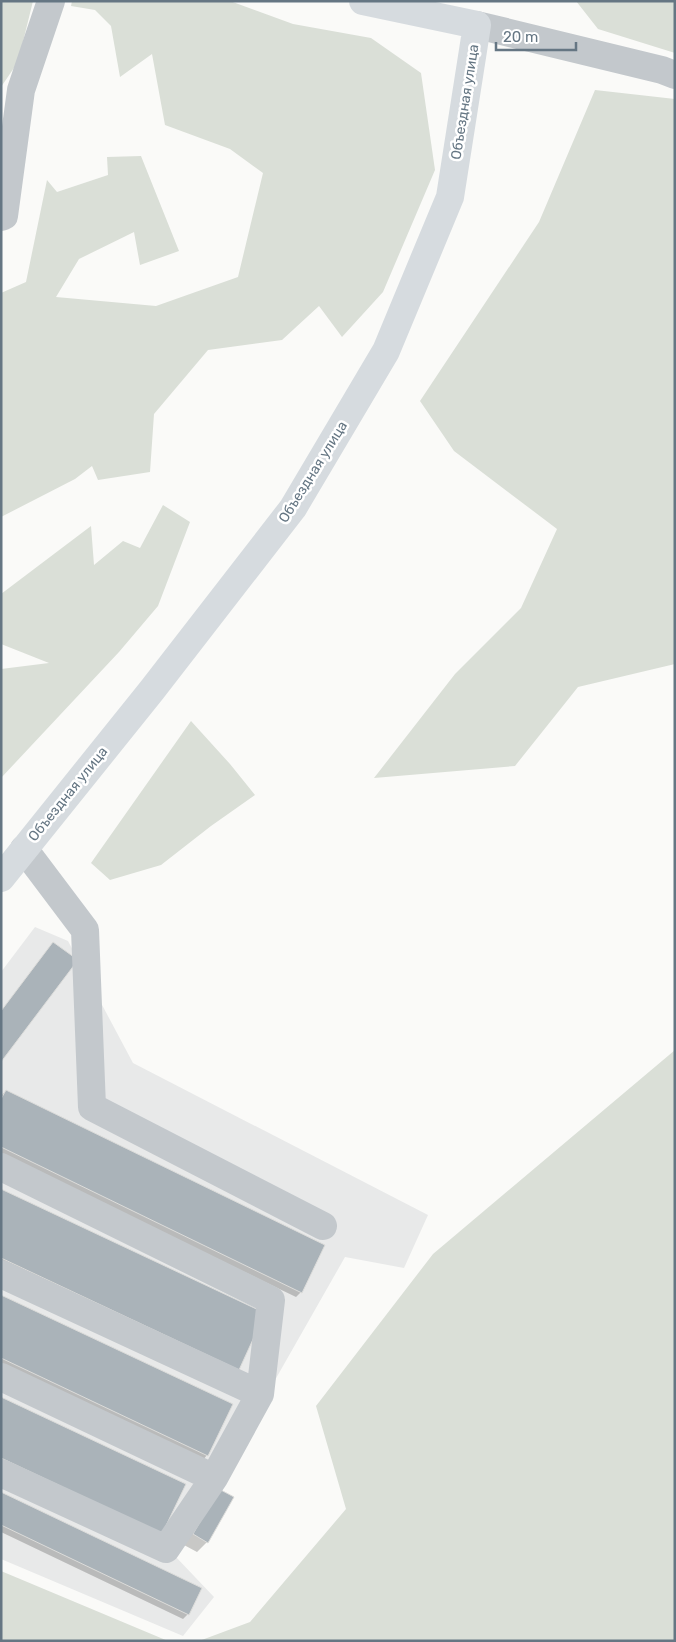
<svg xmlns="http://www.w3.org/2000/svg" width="676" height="1642" font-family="Rubik,sans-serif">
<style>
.built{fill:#e8e9e9}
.green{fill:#dadfd7}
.shadow{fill:#0003}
.building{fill:#aab3b9;stroke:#dcdcda}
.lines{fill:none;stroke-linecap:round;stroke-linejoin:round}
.minor{stroke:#c3c8cc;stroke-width:28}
.major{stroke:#d6dbdf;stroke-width:28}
.labels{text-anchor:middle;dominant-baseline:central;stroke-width:5;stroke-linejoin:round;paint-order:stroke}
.street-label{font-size:14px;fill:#657683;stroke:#fff}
</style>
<rect width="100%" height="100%" fill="#fafaf8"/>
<path class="built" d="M35 927 68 941 133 1063 428 1215 404 1268 345 1257 175 1556 214 1597 183 1636 1 1559V972Z"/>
<path class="green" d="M1 1H33L18 62 1 87Z
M72 1H230L293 24 371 38 421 73 435 170 383 292 342 337 319 306 282 340 208 350 154 414 150 472 98 480 92 466 75 479 1 517V293L26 282 47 180 57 192 108 175 107 157 141 156 179 251 140 265 134 232 79 259 56 297 156 306 238 277 263 173 230 149 165 125 152 54 120 77 111 26 95 10 71 6Z
M576 1H675V53L598 29Z
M595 90 675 99V664L578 687 515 766 374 778 455 674 521 608 557 529 454 451 420 401 539 222Z
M163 505 190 522 158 606 119 652 1 778V669L49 663 1 644V594L91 526 94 565 123 541 140 548Z
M191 721 230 764 255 795 211 826 161 865 110 880 91 863Z
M675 1050V1641H199L250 1622 346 1509 316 1406 433 1254Z
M1 1571 168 1641H1Z"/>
<path class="shadow" d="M6 1091 301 1292 296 1297 1 1154V1096Z
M1 1191 238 1369 1 1265Z
M1 1296 207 1455 203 1460 1 1365Z
M1 1493 188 1614 183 1619 1 1532Z
M209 1500 207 1542 197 1552 184 1545Z"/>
<path class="building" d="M53 942 78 960 1 1062V1011Z
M6 1090 325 1245 302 1293 1 1147V1099Z
M1 1189 265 1313 239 1370 1 1258Z
M1 1295 233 1404 208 1456 1 1358Z
M1 1397 186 1484 162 1534 1 1458Z
M219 1489 234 1497 208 1543 193 1534Z
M1 1492 202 1588 189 1615 1 1525Z"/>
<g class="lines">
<path class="minor" d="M477 25 662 70 675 75
M1 217 4 216 21 90 51 1
M24 849 85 930 92 1107 323 1226
M1 1167 271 1300 260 1394
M1 1274 260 1394 214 1478
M1 1377 214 1478 166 1549 1 1473"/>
<path class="major" d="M1 878 152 690 293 508 386 351 450 197 477 25 363 1"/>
</g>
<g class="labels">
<g class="street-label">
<text transform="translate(465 102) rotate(-81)">Объездная улица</text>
<text transform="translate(313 472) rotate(-58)">Объездная улица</text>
<text transform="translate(68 794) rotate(-51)">Объездная улица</text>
</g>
</g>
<rect width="676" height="1642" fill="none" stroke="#657683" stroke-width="5"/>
<path d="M496 42v8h80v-8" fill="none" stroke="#657683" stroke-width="2.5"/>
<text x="503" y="42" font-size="15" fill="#657683" stroke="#ffffff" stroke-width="4" paint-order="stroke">20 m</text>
</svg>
